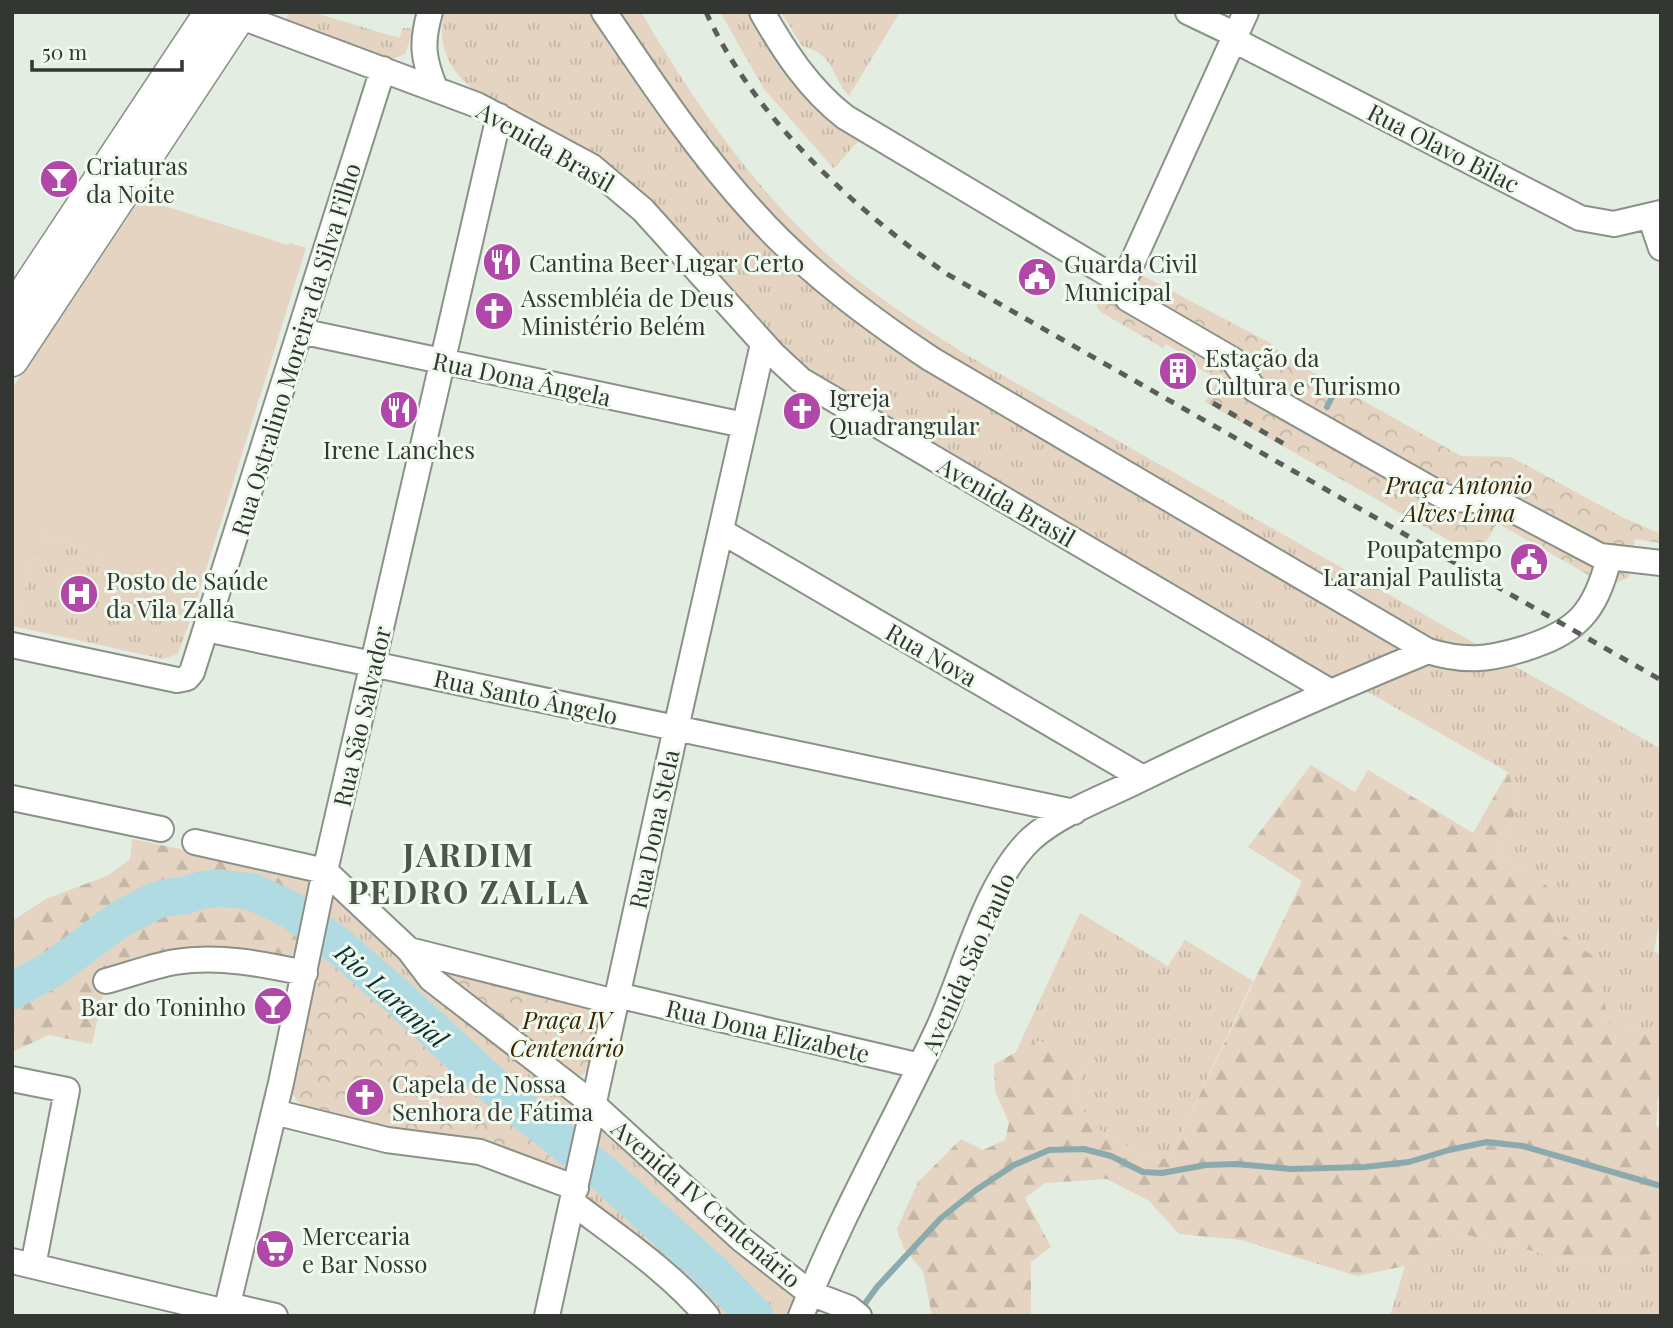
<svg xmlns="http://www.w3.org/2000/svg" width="1673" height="1328" font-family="'Playfair Display',serif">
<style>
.grass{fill:url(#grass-tufts)}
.forest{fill:url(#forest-firs)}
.park{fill:url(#park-crowns)}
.pitch{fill:#e4d4c1}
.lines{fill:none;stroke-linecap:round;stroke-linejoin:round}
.stream{stroke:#8baaad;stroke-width:6}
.river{stroke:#b1dbe2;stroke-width:37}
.minor-casing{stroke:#8a9288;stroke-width:28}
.major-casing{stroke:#8a9288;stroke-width:35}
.minor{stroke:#fff;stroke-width:24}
.major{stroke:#fff;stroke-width:32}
.rail{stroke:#5a5e59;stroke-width:5;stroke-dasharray:9 9;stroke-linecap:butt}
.labels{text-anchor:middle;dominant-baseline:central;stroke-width:6;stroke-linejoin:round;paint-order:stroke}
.street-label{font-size:24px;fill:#333632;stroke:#f1faef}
.poi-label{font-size:24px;fill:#333632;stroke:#f1faef;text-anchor:start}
.park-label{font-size:24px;font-style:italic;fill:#3b2400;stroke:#f1faef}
.water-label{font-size:26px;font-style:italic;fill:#073137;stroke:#f1faef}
.district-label{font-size:32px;font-weight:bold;letter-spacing:2px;fill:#4e564c;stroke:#f1faef}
</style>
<defs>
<pattern id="grass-tufts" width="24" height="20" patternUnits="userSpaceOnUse" patternTransform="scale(1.75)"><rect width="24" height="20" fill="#e4d4c1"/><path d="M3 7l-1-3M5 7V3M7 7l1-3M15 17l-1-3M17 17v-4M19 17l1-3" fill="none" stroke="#c4b7a6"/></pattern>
<pattern id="forest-firs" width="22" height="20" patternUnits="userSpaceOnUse" patternTransform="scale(1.75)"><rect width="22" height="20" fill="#e4d4c1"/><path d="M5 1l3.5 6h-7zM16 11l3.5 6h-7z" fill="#c4b7a6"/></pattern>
<pattern id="park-crowns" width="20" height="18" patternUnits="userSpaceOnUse" patternTransform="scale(1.75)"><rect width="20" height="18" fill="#e4d4c1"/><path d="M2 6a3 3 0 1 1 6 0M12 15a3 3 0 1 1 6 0" fill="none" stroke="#c4b7a6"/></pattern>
</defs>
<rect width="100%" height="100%" fill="#e3ede2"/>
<path class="grass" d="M288 12H312L399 38 403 28H410L412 33 405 54 392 59 387 58 289 22 287 19Z
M445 12H641C697 108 764 204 851 275 887 304 926 329 965 354L1661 749V913L1654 951 1661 956V1032L1657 1037 1608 1023 1597 960 1554 928 1530 873 1499 856 1519 802 1508 772 1368 692 1364 694 1343 689 807 373 651 202 480 94C453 76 434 46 445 12Z
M720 12H750L861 140 853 146 834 169 764 89Z
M781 12H900L849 96C829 73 836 56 802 46Z
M40 535 127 563 138 587 135 603 192 615 178 654 164 659 17 627 32 559Z
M331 898H336L576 1106 580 1119 604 1128 794 1293 796 1302 791 1316H716L591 1209 570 1168 317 951Z
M1080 913 1168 966 1185 940 1253 981 1169 1159 1141 1155 1088 1123 1077 1093 1083 1067 1015 1054Z
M1447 1230 1577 1262 1661 1253V1316H1390L1405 1266Z"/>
<path class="forest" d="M1311 765 1355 792 1368 770 1473 833 1508 772 1519 802 1499 856 1530 873 1557 894 1554 928 1598 960 1608 1023 1657 1037 1661 1032V1094L1658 1097 1656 1126 1661 1129V1253L1577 1262 1447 1230 1405 1266 1357 1276 1241 1240 1179 1234 1149 1201 1107 1179 1045 1183 1025 1198 1051 1247 1031 1262V1316H932L923 1271 904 1249 897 1229 918 1182 961 1139 983 1150 1005 1140 1009 1123 995 1091 994 1064 1037 1041 1068 1046 1083 1067 1077 1093 1088 1123 1141 1155 1169 1159 1302 881 1248 847Z
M132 839 307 875 312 878 296 953 286 959 108 971 92 1044 49 1035 12 1052V921L46 899 109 875 130 859Z"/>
<path class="park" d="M1115 261 1272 344 1284 356 1461 456 1511 457 1622 517 1661 534V543L1635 539 1629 577 1619 582 1592 577 1497 523 1479 554 1473 551 1471 553 1205 402 1218 379 1184 360 1186 356 1166 344 1163 348 1102 313 1097 308 1096 288Z
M317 951 570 1168 566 1172 418 1138 306 1108 296 1100 291 1089Z
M441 969 592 1010 599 1022 588 1070 581 1076 573 1074 439 971Z"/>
<path class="pitch" d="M139 198 288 245 290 243 306 248 192 615 134 603 138 587 120 583 126 563 41 535 32 559 17 627 12 626V389Z"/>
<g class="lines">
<path class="stream" d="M1327 407 1333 395
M861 1309 877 1287 941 1218 976 1190 1014 1165 1049 1150 1084 1149 1111 1156 1143 1172 1162 1173 1206 1165 1236 1164 1291 1169 1365 1167 1409 1162 1449 1150 1487 1142 1523 1146 1661 1186"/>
<path class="river" d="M12 991 54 968 120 919 155 901 168 897 183 896 202 890 220 888 253 892 291 910 340 947 401 1000 507 1098 604 1174 712 1272 755 1316"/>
<g class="minor-casing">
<path id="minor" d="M430 12C421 43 423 59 435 88
M604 12C651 81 697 151 754 213 805 270 868 317 931 359L1428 651C1464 662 1487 660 1523 649 1577 632 1595 613 1609 558
M762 12C784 51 809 89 845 117L1123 283
M1188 12 1236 35
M239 16 477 105 591 166 643 210 773 354 801 380 1331 692
M1234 40 1580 218 1614 224 1661 213
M1650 216 1661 248
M1123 283 1124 292 1128 299 1233 360 1254 389 1443 496 1452 499 1496 501 1600 556 1661 563
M1123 283 1246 12
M300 331 744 425
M721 531 1143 778
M206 629 1074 812
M12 645 177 680 187 678 192 672 383 69
M12 798 161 829
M195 842 325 871 409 950 431 979 593 1104 741 1239 810 1293 849 1308 859 1316
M409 950 615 1002
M106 981C129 975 152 966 175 962 219 955 262 964 305 973
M617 995 920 1066
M12 1079 67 1090 33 1266
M274 1112 387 1140 480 1152 576 1188
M573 1203C619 1238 669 1271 707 1316
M12 1261 226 1312
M228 1305 275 1316
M225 1316 281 1083 325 871 499 116
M547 1316 676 728 763 344
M801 1316C840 1217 893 1125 938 1029 965 971 985 883 1031 839 1059 814 1100 799 1133 783 1230 735 1329 692 1428 651"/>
</g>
<g class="major-casing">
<path id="major" d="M12 312 211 12
M12 360 242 12"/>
</g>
<use href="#minor" class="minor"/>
<use href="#major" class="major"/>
<path class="rail" d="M706 12C754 118 853 208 947 274L1661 680
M1213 403 1286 445"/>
</g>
<defs>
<g id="bar-disc" transform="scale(2.0125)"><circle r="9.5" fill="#b147a9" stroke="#f1faef"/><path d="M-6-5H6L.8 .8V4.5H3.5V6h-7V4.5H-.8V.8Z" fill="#fff"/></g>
<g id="restaurant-disc" transform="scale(2.0125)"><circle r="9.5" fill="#b147a9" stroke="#f1faef"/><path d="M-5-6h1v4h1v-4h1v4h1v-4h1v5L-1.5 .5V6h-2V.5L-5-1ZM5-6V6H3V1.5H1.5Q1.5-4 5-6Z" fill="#fff"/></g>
<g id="civic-disc" transform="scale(2.0125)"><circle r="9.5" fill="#b147a9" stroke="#f1faef"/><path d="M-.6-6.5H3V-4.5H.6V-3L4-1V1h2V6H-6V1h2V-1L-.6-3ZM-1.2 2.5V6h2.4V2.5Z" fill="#fff"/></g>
<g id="church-disc" transform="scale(2.0125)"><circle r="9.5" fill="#b147a9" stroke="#f1faef"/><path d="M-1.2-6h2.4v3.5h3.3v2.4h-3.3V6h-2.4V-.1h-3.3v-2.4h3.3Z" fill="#fff"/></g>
<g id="building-disc" transform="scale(2.0125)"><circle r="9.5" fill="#b147a9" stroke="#f1faef"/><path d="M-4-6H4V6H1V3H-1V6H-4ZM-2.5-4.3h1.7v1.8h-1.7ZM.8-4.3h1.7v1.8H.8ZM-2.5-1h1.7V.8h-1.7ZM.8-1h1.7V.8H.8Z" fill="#fff"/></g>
<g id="hospital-disc" transform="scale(2.0125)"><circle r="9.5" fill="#b147a9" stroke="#f1faef"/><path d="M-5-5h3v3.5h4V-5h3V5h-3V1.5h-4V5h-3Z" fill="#fff"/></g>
<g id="supermarket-disc" transform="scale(2.0125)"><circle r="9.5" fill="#b147a9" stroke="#f1faef"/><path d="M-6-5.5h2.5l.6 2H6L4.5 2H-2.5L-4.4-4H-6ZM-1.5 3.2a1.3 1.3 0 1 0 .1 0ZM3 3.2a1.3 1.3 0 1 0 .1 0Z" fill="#fff"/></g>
</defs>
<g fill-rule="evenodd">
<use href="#bar-disc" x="59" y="179"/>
<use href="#restaurant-disc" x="502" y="262"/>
<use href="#civic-disc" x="1037" y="277"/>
<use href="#church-disc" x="494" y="311"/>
<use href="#building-disc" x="1178" y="371"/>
<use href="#restaurant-disc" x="399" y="410"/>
<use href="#church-disc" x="802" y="411"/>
<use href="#civic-disc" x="1529" y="562"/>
<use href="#hospital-disc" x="79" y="594"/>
<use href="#bar-disc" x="273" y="1006"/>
<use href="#church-disc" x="365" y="1097"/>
<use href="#supermarket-disc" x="275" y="1249"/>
</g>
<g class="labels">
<g class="street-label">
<text transform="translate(546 146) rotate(30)">Avenida Brasil</text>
<text transform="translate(1444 147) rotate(27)">Rua Olavo Bilac</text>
<text transform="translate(295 349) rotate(-73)">Rua Ostralino Moreira da Silva Filho</text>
<text transform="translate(522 378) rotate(12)">Rua Dona Ângela</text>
<text transform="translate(1007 501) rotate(30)">Avenida Brasil</text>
<text transform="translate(932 654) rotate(30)">Rua Nova</text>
<text transform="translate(526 696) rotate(12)">Rua Santo Ângelo</text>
<text transform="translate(361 716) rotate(-77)">Rua São Salvador</text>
<text transform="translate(653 829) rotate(-78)">Rua Dona Stela</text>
<text transform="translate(967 963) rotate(-66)">Avenida São Paulo</text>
<text transform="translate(768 1030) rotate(13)">Rua Dona Elizabete</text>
<text transform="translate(707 1203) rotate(41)">Avenida IV Centenário</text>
</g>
<g class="poi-label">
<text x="86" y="165">Criaturas<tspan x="86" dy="28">da Noite</tspan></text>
<text x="529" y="262">Cantina Beer Lugar Certo</text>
<text x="1064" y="263">Guarda Civil<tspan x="1064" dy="28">Municipal</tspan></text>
<text x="521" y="297">Assembléia de Deus<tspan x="521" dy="28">Ministério Belém</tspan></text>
<text x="1205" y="357">Estação da<tspan x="1205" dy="28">Cultura e Turismo</tspan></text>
<text x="829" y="397">Igreja<tspan x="829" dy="28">Quadrangular</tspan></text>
<text x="399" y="449" text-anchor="middle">Irene Lanches</text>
<text x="1502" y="548" text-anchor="end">Poupatempo<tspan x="1502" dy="28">Laranjal Paulista</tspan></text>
<text x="106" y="580">Posto de Saúde<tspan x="106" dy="28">da Vila Zalla</tspan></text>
<text x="246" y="1006" text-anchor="end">Bar do Toninho</text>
<text x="392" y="1083">Capela de Nossa<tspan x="392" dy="28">Senhora de Fátima</tspan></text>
<text x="302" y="1235">Mercearia<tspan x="302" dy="28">e Bar Nosso</tspan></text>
</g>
<g class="park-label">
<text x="1459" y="484">Praça Antonio<tspan x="1459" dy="28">Alves Lima</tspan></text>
<text x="567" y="1019">Praça IV<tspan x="567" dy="28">Centenário</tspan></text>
</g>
<g class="water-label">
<text transform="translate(392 995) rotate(42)">Rio Laranjal</text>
</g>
<g class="district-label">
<text x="469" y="853">JARDIM<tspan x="469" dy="37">PEDRO ZALLA</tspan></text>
</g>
</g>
<rect width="1673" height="1328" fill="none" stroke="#333632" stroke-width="28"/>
<path d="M32 60v10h150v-10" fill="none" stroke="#333632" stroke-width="3.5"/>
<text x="42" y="60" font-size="21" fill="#333632" stroke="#f1faef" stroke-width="5" paint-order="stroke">50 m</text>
</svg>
